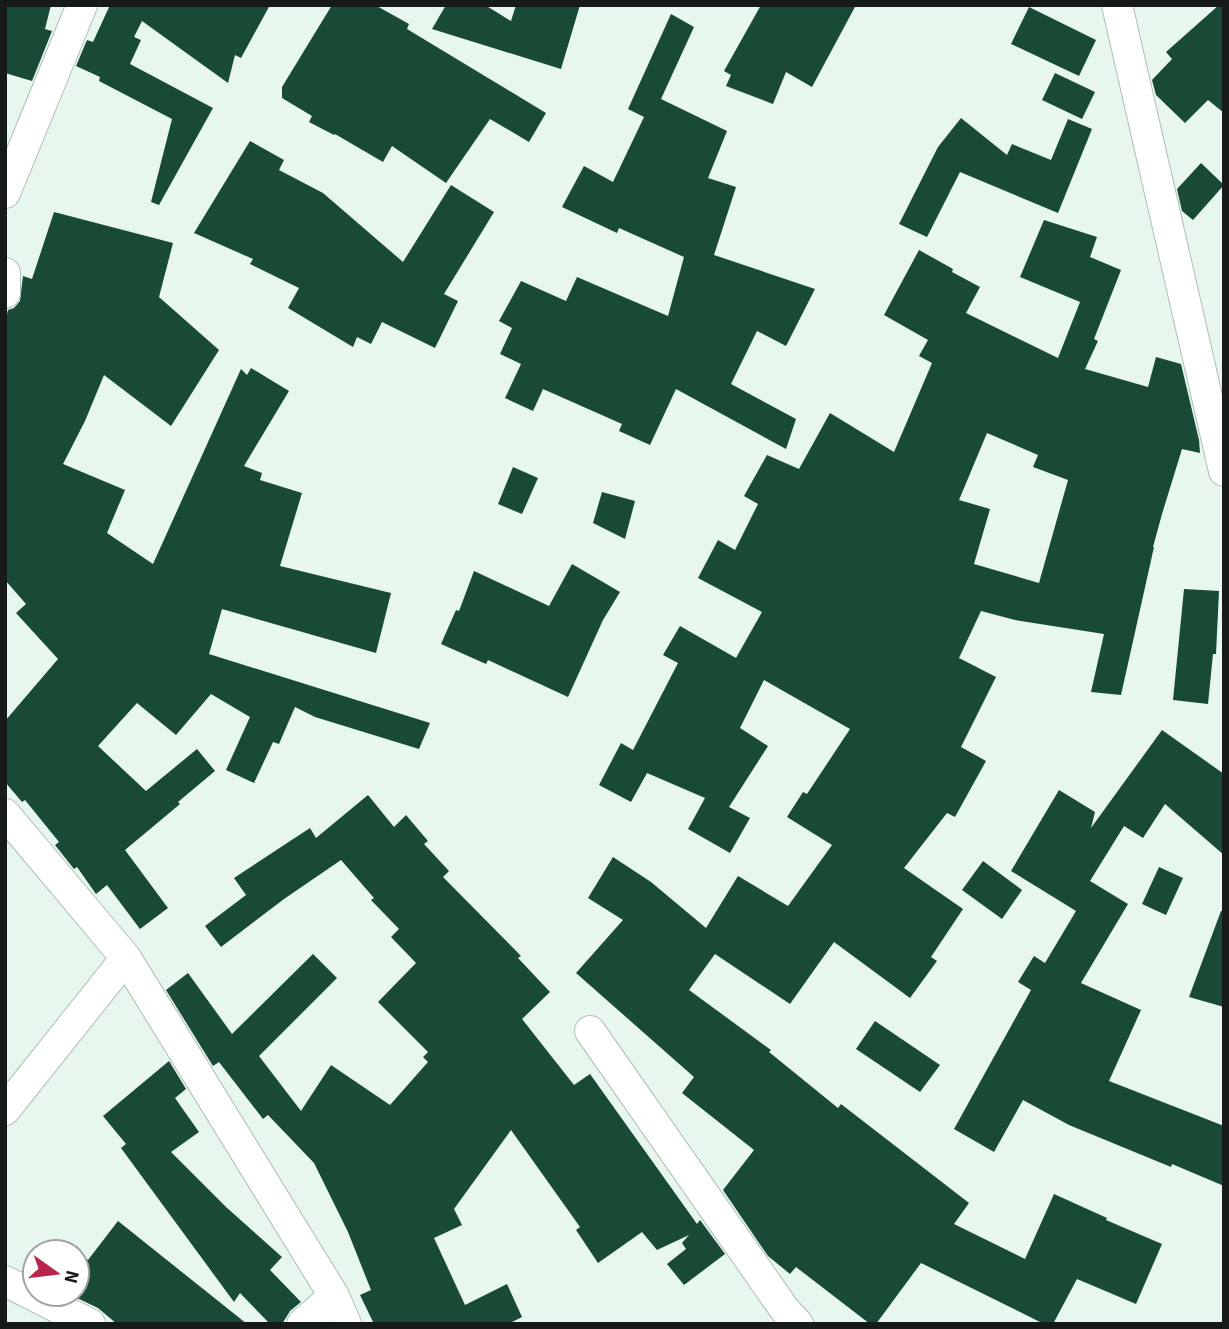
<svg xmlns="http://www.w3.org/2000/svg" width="1229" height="1329" font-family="'Source Sans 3',sans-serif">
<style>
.building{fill:#184a35;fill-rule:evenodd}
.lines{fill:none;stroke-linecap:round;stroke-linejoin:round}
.street-casing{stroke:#afbeb6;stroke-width:32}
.street{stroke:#fff;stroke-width:30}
</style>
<rect width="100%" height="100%" fill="#e7f7ee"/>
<path class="building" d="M5 5H51L45 29 52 31 32 81 5 73Z
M110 5H270L241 58 235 55 228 83 142 21 134 37 141 40 130 64 213 108 159 205 151 202 172 119 99 81 100 77 76 66 87 40 93 42Z
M332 5H375L409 24 407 29 546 113 529 142 490 119 446 183 392 146 383 162 335 134 334 135 309 122 312 116 282 98V87Z
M446 5H485L511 21 516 5H580L561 69 432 29Z
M761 5H856L812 87 786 72 773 104 726 86 731 75 724 71Z
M1219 5H1224V113L1208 100 1185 123 1156 95 1152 80 1172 59 1166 52Z
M1029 7 1096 40 1079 76 1011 44Z
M671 14 694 27 661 99 727 131 708 178 736 187 714 255 815 289 786 346 757 331 731 384 796 419 786 449 676 389 650 445 619 431 622 424 543 389 533 411 505 398 521 364 500 354 512 328 499 321 521 281 566 301 577 277 668 316 684 257 619 228 617 233 562 207 584 166 613 182 644 117 628 109Z
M1055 73 1095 92 1082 119 1042 100Z
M961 118 1007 155 1012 144 1051 160 1068 119 1092 129 1058 213 960 172 927 237 899 224 938 147Z
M250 141 284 160 279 170 323 193 403 262 451 185 494 212 444 294 458 301 435 348 382 322 371 344 357 337 353 347 288 308 299 288 250 264 253 259 194 233Z
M1201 163 1224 185 1193 220 1182 211 1177 189Z
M54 212 173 243 159 297 219 350 171 426 104 375 85 421 63 464 125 490 107 533 153 564 241 369 247 375 251 368 289 391 244 466 262 473 260 480 302 493 280 566 391 593 376 653 222 609 209 654 430 723 419 749 315 717 295 707 279 744 273 742 254 783 226 770 250 717 211 694 176 735 137 703 98 746 146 791 197 749 215 771 178 802 180 804 125 850 168 908 140 929 107 885 96 894 77 867 74 869 55 845 59 842 25 800 22 802 5 782V721L58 659 16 613 26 604 5 580V322L8 310 14 308 20 301 23 276 32 279Z
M1044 220 1097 237 1090 257 1121 270 1094 339 1098 341 1085 369 1148 387 1156 357 1181 364 1199 440 1200 453 1182 449 1162 514 1153 547H1154L1121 695 1091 692 1104 634 1015 620 981 611 959 658 996 677 961 747 986 761 955 817 947 813 904 868 963 909 931 957 937 961 910 998 834 942 790 1004 715 954 689 990 771 1050 769 1052 838 1108 841 1104 969 1203 954 1224 1025 1259 1054 1194 1107 1218 1106 1220 1162 1244 1136 1304 1077 1279 1053 1324H1044L921 1263 876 1324H870L796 1267 790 1274 768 1256 723 1190 754 1150 682 1093 694 1077 576 973 623 920 588 898 613 857 651 882 706 928 738 876 788 906 832 845 787 817 803 792 807 794 850 729 764 680 740 728 768 746 729 807 750 818 730 853 688 829 705 798 647 773 631 802 599 785 621 743 633 750 678 663 663 655 680 626 736 658 762 612 698 578 718 540 735 550 758 504 744 496 767 455 799 469 830 413 894 452 932 363 919 356 928 340 884 315 919 250 953 269 952 272 980 287 966 313 1058 358 1080 302 1020 277ZM987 433 1038 455 1033 467 1068 480 1039 583 974 564 990 509 959 500Z
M513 467 538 478 522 514 498 504Z
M602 492 635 501 625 539 593 523Z
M572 564 620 592 603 620 568 697 488 660 486 664 441 644 456 610 459 611 474 571 549 606Z
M1184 589 1219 591 1216 654H1213L1208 704 1173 700Z
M1162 730 1224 774V855L1165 804 1143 838 1124 826 1090 881 1128 904 1081 983 1141 1010 1109 1081 1224 1126V1186L1172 1164 1171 1167 1069 1125 1023 1100 994 1152 954 1129 1031 990 1018 982 1034 956 1045 963 1076 911 1011 871 1059 790 1095 812 1091 828Z
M368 795 394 827 406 815 428 841 424 844 449 871 443 877 521 956 518 958 550 992 522 1019 574 1085 590 1074 697 1224 700 1220 725 1254 684 1285 667 1264 686 1249 682 1243 689 1235 657 1250 642 1232 598 1263 576 1230 580 1227 511 1130 454 1209 462 1225 434 1238 465 1305 507 1284 522 1317 508 1324H374L360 1295 371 1290 348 1232 314 1163 268 1115 263 1119 219 1062 213 1066 166 990 188 973 232 1034 313 954 337 978 259 1056 301 1111 331 1065 390 1105 428 1062 423 1057 428 1052 378 1002 416 963 391 937 399 929 371 900 374 898 341 860 284 899 221 947 205 926 246 895 234 878 310 828 316 838Z
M983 861 1022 890 1002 919 962 890Z
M1159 867 1183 878 1166 915 1142 904Z
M1221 911H1224V1007L1189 997Z
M875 1021 940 1065 920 1092 856 1049Z
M169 1061 186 1089 175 1098 199 1132 171 1152 226 1207 282 1257 270 1270 301 1302 290 1311 282 1324H270L240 1293 234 1302 121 1148 126 1144 103 1116Z
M118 1221 247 1324H117L98 1308 77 1298V1251L88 1260Z"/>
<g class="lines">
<g class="street-casing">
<path id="street" d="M1117 5 1224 471
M5 193 82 5
M5 273V293
M5 814 126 958 334 1296 346 1324
M590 1031 785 1310 798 1324
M5 1110 126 958
M5 1281 90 1324
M302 1324 334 1296"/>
</g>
<use href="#street" class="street"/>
</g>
<rect width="1229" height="1329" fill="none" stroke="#161b18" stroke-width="14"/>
<g transform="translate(56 1273) rotate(104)"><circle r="33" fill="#ffffff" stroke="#a2a4a3" stroke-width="2"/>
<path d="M0-5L12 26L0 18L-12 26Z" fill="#b8274b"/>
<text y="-10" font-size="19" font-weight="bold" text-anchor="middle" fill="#161b18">N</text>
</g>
</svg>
